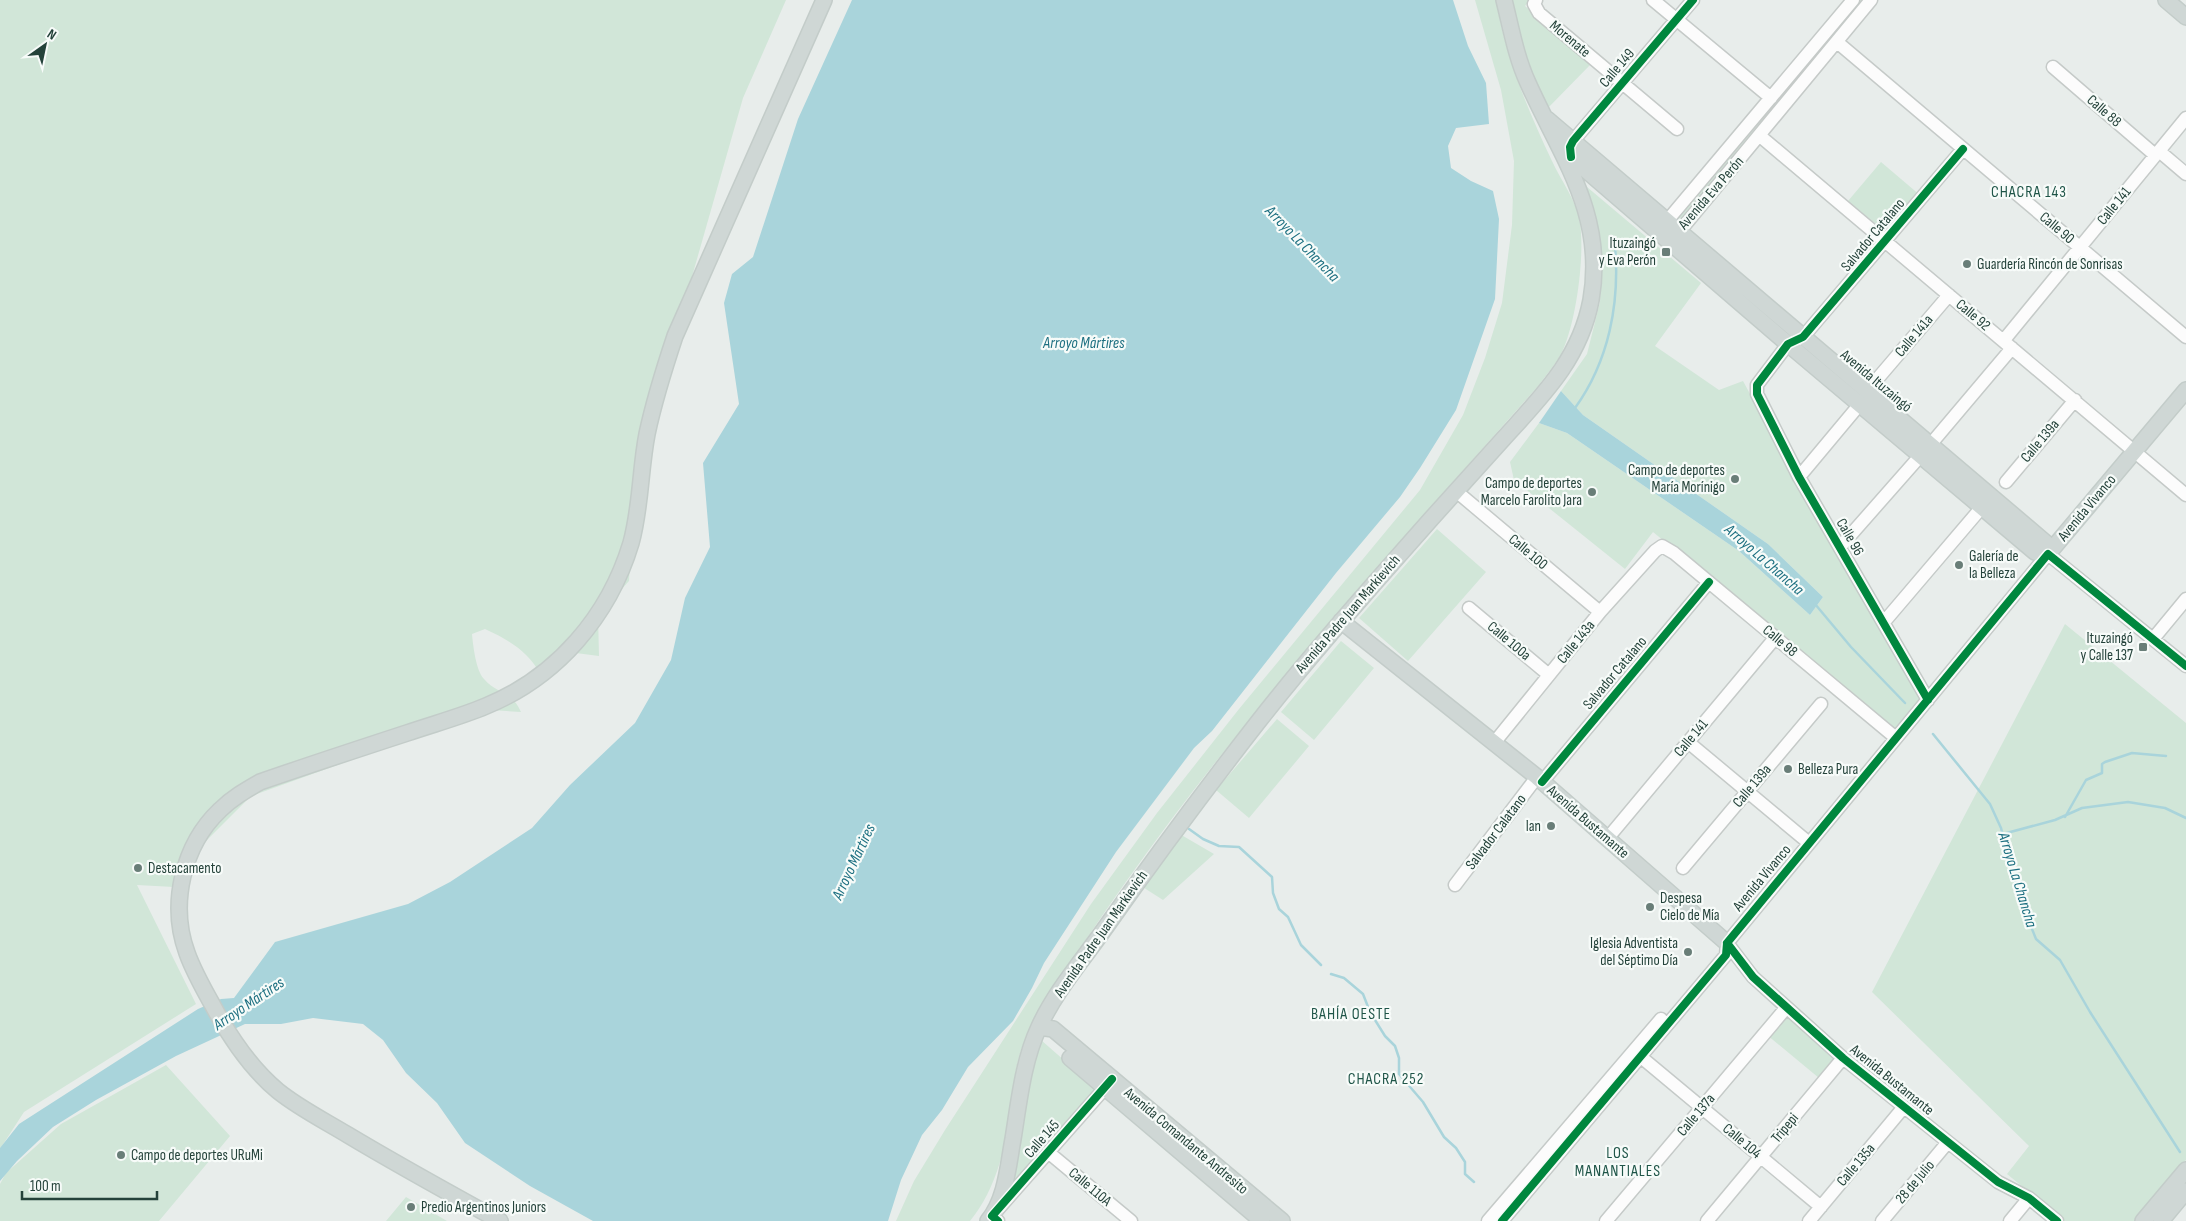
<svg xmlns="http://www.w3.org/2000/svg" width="2186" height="1221" font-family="'Sofia Sans Condensed',sans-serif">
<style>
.green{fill:#d1e6d8}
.water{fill:#a9d4db}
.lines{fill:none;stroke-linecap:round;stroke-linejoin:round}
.stream{stroke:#a9d4db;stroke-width:2.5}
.minor-casing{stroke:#c5cac8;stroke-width:15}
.major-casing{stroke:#c3ccc9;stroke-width:18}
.minor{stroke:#fcfcfc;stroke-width:12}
.major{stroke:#cfd7d5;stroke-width:15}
.cycleway-casing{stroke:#f7fbf9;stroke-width:11}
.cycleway{stroke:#00873e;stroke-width:8}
.poi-dot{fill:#697e78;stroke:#f7fbf9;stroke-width:2}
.labels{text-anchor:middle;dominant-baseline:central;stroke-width:4.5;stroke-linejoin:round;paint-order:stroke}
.street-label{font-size:15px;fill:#24423a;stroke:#f7fbf9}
.poi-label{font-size:15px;fill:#24423a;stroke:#f7fbf9;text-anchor:start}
.neighbourhood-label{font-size:16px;letter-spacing:1px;fill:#1f5548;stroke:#f7fbf9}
.water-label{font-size:16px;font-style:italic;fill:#1c6f80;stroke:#f7fbf9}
</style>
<rect width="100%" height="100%" fill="#e8edeb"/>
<path class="green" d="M0 0H786L743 98 675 336 631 541 629 581 598 615 599 656 568 652 541 675C528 651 509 640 485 629L472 634C473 645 476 671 484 679 497 694 511 690 521 712L491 710 251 796 202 845 174 887 137 885 196 1004 24 1112 0 1149Z
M1475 0H1496C1505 56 1528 110 1552 161 1561 181 1577 201 1580 223 1585 256 1576 325 1561 354 1555 365 1546 375 1539 385 1365 581 1186 777 1047 1000 1035 1019 1023 1039 1018 1061 1014 1074 1014 1088 1012 1101 1007 1142 997 1189 970 1221H896L914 1181 945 1130 1091 904 1157 813 1239 709 1420 490 1463 415 1485 358 1502 303 1512 225 1514 161 1501 90Z
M1509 0H1530L1525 6 1592 63 1546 110 1533 85Z
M1860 0H1868L1678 227 1674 222Z
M1881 162 1921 196 1888 234 1848 201Z
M1587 187 1701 283 1655 346 1719 390 1743 381 1817 517 1923 697 1894 729 1653 532 1625 569 1514 480 1510 462 1539 423 1567 433 1739 551 1810 615 1823 597 1768 544 1583 415 1561 391 1587 354 1600 302 1601 254Z
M1437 529 1486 572 1408 661 1359 618Z
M2065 624 2186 723V1160L2136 1221H2065L2007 1174 2029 1146 1872 992Z
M1341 641 1374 668 1314 740 1281 712Z
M1277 719 1309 746 1249 818 1216 790Z
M1178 833 1214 854 1163 900 1138 884Z
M1786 1013 1838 1056 1819 1078 1767 1035Z
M1041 1040 1098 1090 1003 1200 1033 1055Z
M166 1065 230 1136 159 1221H0V1184L6 1173 61 1124Z
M406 1197 447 1221H386Z"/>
<path class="water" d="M852 0H1453L1468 46 1486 83 1489 124 1456 128 1448 146 1451 168 1471 181 1493 191 1499 219 1495 299 1456 410 1420 468 1400 497 1336 573 1212 731 1194 748 1116 852 1044 963 1032 988 1013 1021 968 1067 942 1110 922 1135 901 1180 888 1221H593L530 1186 465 1143 437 1103 406 1073 383 1040 363 1024 313 1018 281 1024H245L176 1056 96 1100 53 1127 17 1161 0 1181V1148L19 1124 198 1009 221 999 234 998 275 942 408 904 450 882 532 828 570 785 635 723 671 660 685 598 710 547 703 463 739 404 724 303 732 274 753 257 798 119Z
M1561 391 1583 415 1768 544 1823 597 1810 615 1739 551 1567 433 1539 423Z"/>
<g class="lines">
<path class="stream" d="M1575 408C1609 361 1620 303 1615 246
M1815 604 1851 647 1905 703
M1933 734 1990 804 2001 828 2020 899 2036 939 2060 960 2090 1012 2180 1152
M2065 817 2086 780 2102 773V764L2105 762 2132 753 2166 756
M1189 829 1203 839 1219 846 1239 847 1272 877 1273 893 1279 909 1288 917 1301 945 1321 965
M2003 834 2055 820 2082 808 2128 802 2165 808 2186 818
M1331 974 1344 978 1363 994 1370 1012 1385 1036 1395 1046 1399 1058V1074L1423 1102 1444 1137 1456 1148 1465 1162V1174L1474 1182"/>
<g class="minor-casing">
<path id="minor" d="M1536 0 1534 4 1539 13 1677 129
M1653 0 1771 98
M1853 0 1667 221 1664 236 1679 232 1871 0
M1837 42 2186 337
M2053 67 2155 155
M1760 136 2186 495
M1570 149 1573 141 1693 0
M2159 151 2186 174
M2004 340 2186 118
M1879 377 1949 295
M1930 445 2012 348
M1799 477 1860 404
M2006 482 2075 400
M1456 491 1600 612
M1840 547 1921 455
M1469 608 1549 675
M1884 622 1982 507
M2153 639 2186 599
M1928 700 1799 477 1757 394V385L1788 344 1803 337 1963 149
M1688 742 1809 843
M1494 743 1600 612 1655 551 1662 546 1674 553 1896 738
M1542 782 1709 582
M1607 839 1775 638
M1683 868 1821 704
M1455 885 1537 777
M1727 943 1753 977 1843 1058 1998 1182 2029 1198 2057 1221
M1641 1057 1821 1207
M1048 1152 1131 1221
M998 1221 992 1216 1111 1081
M1488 1221 1661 1019
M1502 1221 1726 955 1727 943 2048 554 2186 666
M1606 1221 1786 1008
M1707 1221 1843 1058
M1809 1221 1903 1108
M1882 1221 1948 1142
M2010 1221 2029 1198"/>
</g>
<g class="major-casing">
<path id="major" d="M2166 0 2186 17
M1547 119 2046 543 2048 554
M1565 152 1788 344 2035 552 2048 554
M2048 554 2186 390
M1341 621 1537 777 1727 943
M1039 1027 1053 1029 1282 1221
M1070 1058 1262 1221
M500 1221C449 1193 398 1165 348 1135 325 1121 299 1108 278 1091 249 1067 229 1036 212 1004 203 988 193 970 187 953 169 904 183 845 220 810 232 798 246 790 260 782 309 765 358 749 407 733 433 724 460 717 486 706 557 677 609 616 631 543 641 507 640 470 647 434 654 401 664 369 675 336L824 0
M988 1221C1006 1199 1008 1166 1013 1139 1019 1102 1023 1061 1039 1027 1055 992 1081 962 1103 931 1153 860 1205 790 1258 722 1313 652 1372 586 1431 519 1455 492 1480 465 1504 438 1542 396 1580 359 1591 300 1606 214 1561 157 1528 83 1516 57 1511 28 1504 0
M2143 1221 2186 1170
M2161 1221 2186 1191"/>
</g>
<use href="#minor" class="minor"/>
<use href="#major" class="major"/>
<g class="cycleway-casing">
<path id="cycleway" d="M1571 157 1570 147 1573 141 1693 0
M1928 700 1799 477 1757 394V385L1788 344 1803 337 1963 149
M1542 782 1709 582
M1727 943 1753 977 1843 1058 1998 1182 2029 1198 2057 1221
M998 1221 992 1216 1112 1079
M1502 1221 1726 955 1727 943 2048 554 2186 666"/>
</g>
<use href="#cycleway" class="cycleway"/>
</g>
<g class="poi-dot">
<rect x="1661" y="247" width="10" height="10" rx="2.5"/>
<circle cx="1967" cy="264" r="5"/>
<circle cx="1735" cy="479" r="5"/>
<circle cx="1592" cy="492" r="5"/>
<circle cx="1959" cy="565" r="5"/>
<rect x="2138" y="642" width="10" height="10" rx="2.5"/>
<circle cx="1788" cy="769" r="5"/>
<circle cx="1551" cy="826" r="5"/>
<circle cx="138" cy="868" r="5"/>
<circle cx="1650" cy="907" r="5"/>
<circle cx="1688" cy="952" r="5"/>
<circle cx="121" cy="1155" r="5"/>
<circle cx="411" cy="1207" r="5"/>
</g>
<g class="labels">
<g class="street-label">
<text transform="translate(1570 39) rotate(40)">Morenate</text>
<text transform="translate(1617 68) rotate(-50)">Calle 149</text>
<text transform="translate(2104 111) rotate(41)">Calle 88</text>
<text transform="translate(1711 193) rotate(-49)">Avenida Eva Perón</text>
<text transform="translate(2114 206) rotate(-51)">Calle 141</text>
<text transform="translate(2057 228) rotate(40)">Calle 90</text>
<text transform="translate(1873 235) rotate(-50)">Salvador Catalano</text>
<text transform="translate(1973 315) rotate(40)">Calle 92</text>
<text transform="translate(1914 336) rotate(-50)">Calle 141a</text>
<text transform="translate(1876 381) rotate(40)">Avenida Ituzaingó</text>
<text transform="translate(2040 441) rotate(-50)">Calle 139a</text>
<text transform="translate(2087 508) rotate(-50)">Avenida Vivanco</text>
<text transform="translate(1850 537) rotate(60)">Calle 96</text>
<text transform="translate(1528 552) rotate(40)">Calle 100</text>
<text transform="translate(1348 614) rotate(-49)">Avenida Padre Juan Markievich</text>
<text transform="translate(1509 641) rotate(40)">Calle 100a</text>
<text transform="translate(1780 641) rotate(40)">Calle 98</text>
<text transform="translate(1576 642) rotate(-51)">Calle 143a</text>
<text transform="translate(1615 673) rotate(-50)">Salvador Catalano</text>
<text transform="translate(1691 738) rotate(-50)">Calle 141</text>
<text transform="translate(1752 786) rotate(-50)">Calle 139a</text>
<text transform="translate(1588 822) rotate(41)">Avenida Bustamante</text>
<text transform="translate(1496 832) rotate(-53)">Salvador Calatano</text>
<text transform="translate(1762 878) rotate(-50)">Avenida Vivanco</text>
<text transform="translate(1101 934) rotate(-55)">Avenida Padre Juan Markievich</text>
<text transform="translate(1892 1080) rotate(39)">Avenida Bustamante</text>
<text transform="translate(1696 1115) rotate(-50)">Calle 137a</text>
<text transform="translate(1785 1128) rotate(-50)">Tripepi</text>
<text transform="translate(1042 1139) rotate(-49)">Calle 145</text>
<text transform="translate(1186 1141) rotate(40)">Avenida Comandante Andresito</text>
<text transform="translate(1742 1141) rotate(40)">Calle 104</text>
<text transform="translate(1856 1165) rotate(-50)">Calle 135a</text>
<text transform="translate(1915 1182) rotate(-50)">28 de Julio</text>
<text transform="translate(1090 1187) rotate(40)">Calle 110A</text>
</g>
<g class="poi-label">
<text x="1656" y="243" text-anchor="end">Ituzaingó<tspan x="1656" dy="17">y Eva Perón</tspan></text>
<text x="1977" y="264">Guardería Rincón de Sonrisas</text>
<text x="1725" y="470" text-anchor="end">Campo de deportes<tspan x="1725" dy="17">María Morínigo</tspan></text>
<text x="1582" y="483" text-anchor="end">Campo de deportes<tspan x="1582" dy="17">Marcelo Farolito Jara</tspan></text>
<text x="1969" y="556">Galería de<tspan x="1969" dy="17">la Belleza</tspan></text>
<text x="2133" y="638" text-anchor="end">Ituzaingó<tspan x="2133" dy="17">y Calle 137</tspan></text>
<text x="1798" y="769">Belleza Pura</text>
<text x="1541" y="826" text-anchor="end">Ian</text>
<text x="148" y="868">Destacamento</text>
<text x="1660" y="898">Despesa<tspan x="1660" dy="17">Cielo de Mía</tspan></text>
<text x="1678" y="943" text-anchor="end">Iglesia Adventista<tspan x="1678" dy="17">del Séptimo Día</tspan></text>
<text x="131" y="1155">Campo de deportes URuMi</text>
<text x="421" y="1207">Predio Argentinos Juniors</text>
</g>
<g class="neighbourhood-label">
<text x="2029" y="192">CHACRA 143</text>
<text x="1351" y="1014">BAHÍA OESTE</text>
<text x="1386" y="1079">CHACRA 252</text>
<text x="1618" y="1153">LOS<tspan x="1618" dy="18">MANANTIALES</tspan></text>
</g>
<g class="water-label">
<text transform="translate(1302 244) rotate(46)">Arroyo La Chancha</text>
<text x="1084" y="343">Arroyo Mártires</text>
<text transform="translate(1764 560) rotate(41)">Arroyo La Chancha</text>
<text transform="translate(854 862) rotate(-65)">Arroyo Mártires</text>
<text transform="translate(2017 880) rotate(73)">Arroyo La Chancha</text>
<text transform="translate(249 1004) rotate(-34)">Arroyo Mártires</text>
</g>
</g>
<g transform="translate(45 45) rotate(33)" stroke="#f7fbf9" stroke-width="4" paint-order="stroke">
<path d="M0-4L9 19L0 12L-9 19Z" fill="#24423a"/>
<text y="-8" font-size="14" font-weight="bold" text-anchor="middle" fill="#24423a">N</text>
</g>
<path d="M22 1191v8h135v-8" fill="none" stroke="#24423a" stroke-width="2.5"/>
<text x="30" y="1191" font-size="15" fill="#24423a" stroke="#f7fbf9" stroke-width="4" paint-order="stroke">100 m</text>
</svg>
